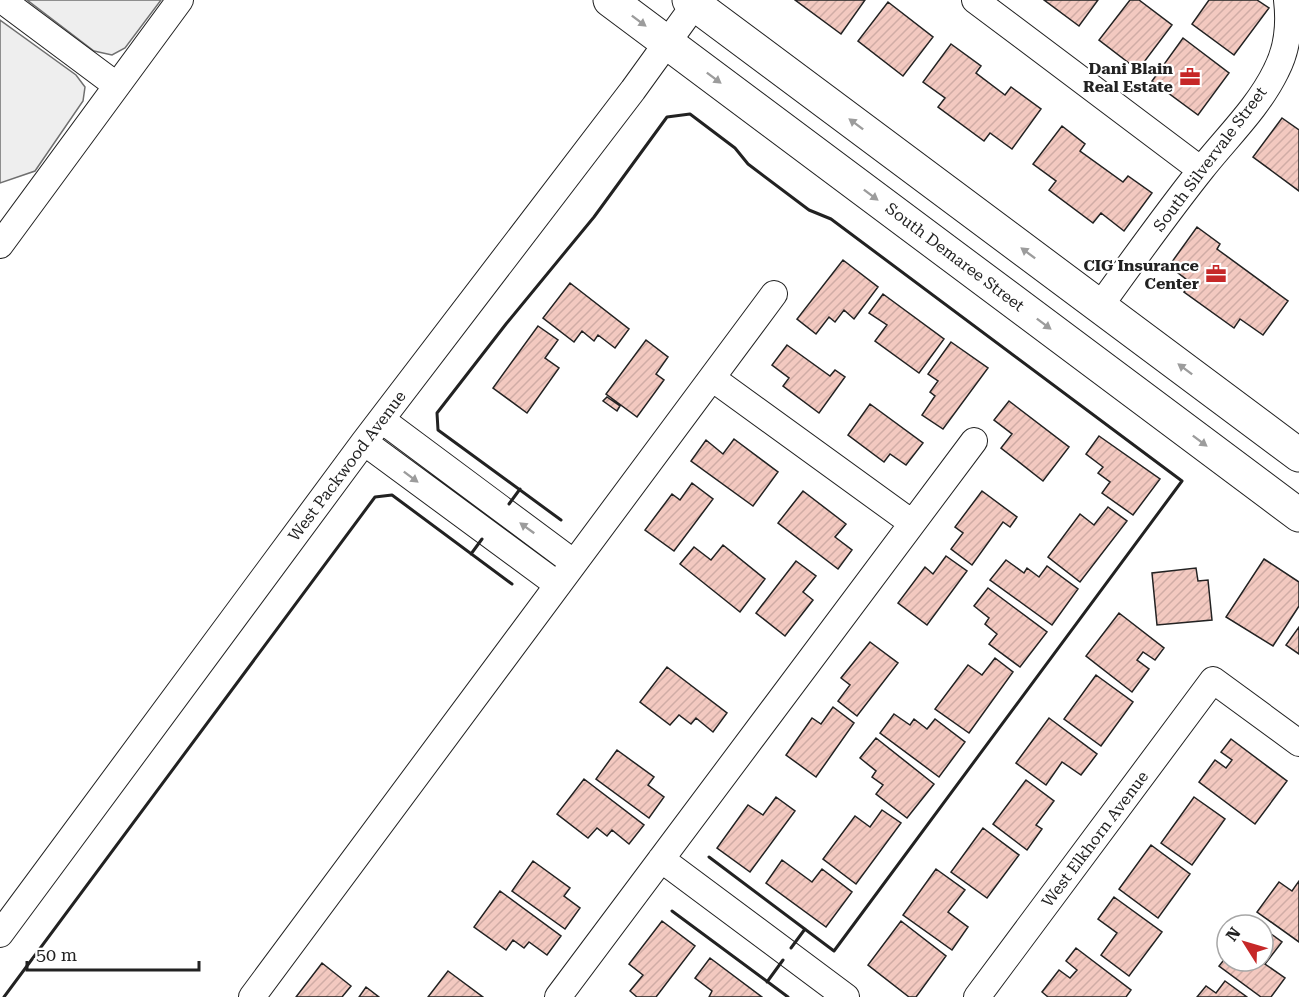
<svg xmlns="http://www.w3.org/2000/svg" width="1299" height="997" font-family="'Roboto Serif',serif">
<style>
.grass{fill:#eee;stroke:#6f6f6f;stroke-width:1.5}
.building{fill:url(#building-hatch);stroke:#222;stroke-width:1.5}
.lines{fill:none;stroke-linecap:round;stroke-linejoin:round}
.minor-casing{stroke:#222;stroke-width:28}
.major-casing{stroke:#222;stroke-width:35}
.minor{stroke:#fff;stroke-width:26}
.major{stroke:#fff;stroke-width:33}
.wall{stroke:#222;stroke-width:3}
.oneway{fill:#9c9c9c}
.labels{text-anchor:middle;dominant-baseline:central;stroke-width:4.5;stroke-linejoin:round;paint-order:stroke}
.poi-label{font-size:16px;font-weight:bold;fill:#222;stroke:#fff;text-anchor:end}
.street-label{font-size:16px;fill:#222;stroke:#fff}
</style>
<defs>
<pattern id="building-hatch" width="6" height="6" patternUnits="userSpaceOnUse" patternTransform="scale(1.5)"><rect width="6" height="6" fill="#f3c9c0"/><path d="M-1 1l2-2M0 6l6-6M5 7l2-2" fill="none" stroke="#d0aca5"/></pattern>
</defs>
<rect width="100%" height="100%" fill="#fff"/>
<path class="grass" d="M27 0H161L125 48 112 55 94 51Z
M0 20 76 75 85 87 83 101 35 171 0 183Z"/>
<path class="building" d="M795 0H865L841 34Z
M1044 0H1098L1079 26Z
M1130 0H1139L1172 25 1138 70 1099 40Z
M1209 0H1257L1269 8 1234 55 1192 24Z
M888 2 933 37 903 76 858 41Z
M1183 38 1229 73 1198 115 1152 81Z
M951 44 981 66 976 73 1005 95 1011 87 1041 109 1012 149 990 133 984 141 938 107 945 98 923 82Z
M1282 118 1299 130V191L1253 157Z
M1062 126 1085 144 1080 151 1123 182 1128 176 1152 193 1124 231 1101 213 1093 223 1049 190 1056 181 1033 164Z
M1197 227 1220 244 1217 249 1288 301 1263 335 1240 319 1234 328 1184 292 1191 283 1169 266Z
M843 260 878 287 854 319 844 310 835 322 829 317 816 334 797 319Z
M570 283 629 329 615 348 598 335 594 341 582 331 574 342 543 318Z
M883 294 944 339 919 373 875 341 887 325 869 313Z
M538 326 558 340 545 358 559 368 527 413 493 388Z
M646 340 668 357 656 374 664 380 637 417 606 394Z
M951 342 988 368 943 429 922 415 935 396 930 392 938 381 928 374Z
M787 345 830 376 835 370 845 377 819 413 783 386 789 378 772 365Z
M607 397 620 406 617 411 603 401Z
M1009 401 1069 447 1043 481 1001 448 1012 434 994 420Z
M870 404 923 443 906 465 890 454 884 462 848 435Z
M1099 436 1160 479 1133 515 1102 493 1110 482 1098 473 1103 467 1086 454Z
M734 439 778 472 753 506 691 461 706 440 723 454Z
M692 483 713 499 674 551 645 530 672 494 680 500Z
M803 491 846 524 835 537 852 550 838 569 778 523Z
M982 491 1017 517 1010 527 1003 522 972 565 951 549 963 533 955 527Z
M1108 507 1127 521 1080 582 1048 557 1080 514 1094 525Z
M723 545 765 579 740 612 680 564 694 547 711 560Z
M946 556 967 571 927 625 898 603 925 567 933 574Z
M1264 559 1299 582V606L1273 646 1226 617Z
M1006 560 1024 573 1027 568 1039 577 1047 566 1078 589 1052 625 990 580Z
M796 561 816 576 803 592 813 600 785 636 756 613Z
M1196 568 1198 581 1208 580 1212 620 1157 625 1152 573Z
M988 588 1047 632 1020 667 989 644 997 634 985 624 989 618 974 606Z
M1119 613 1164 648 1155 660 1143 652 1137 660 1149 669 1132 692 1086 656Z
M1299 627V654L1286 645Z
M870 642 898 663 857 716 838 701 850 685 841 678Z
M995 658 1013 672 969 733 935 709 968 665 982 675Z
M667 667 727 713 713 732 696 718 691 724 679 715 670 725 640 702Z
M1096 675 1133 702 1101 746 1064 719Z
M833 707 854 723 816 777 786 755 812 718 821 724Z
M894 714 910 725 914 719 927 729 935 719 965 742 939 777 880 733Z
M1049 718 1097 754 1081 775 1062 762 1046 785 1016 763Z
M876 738 934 784 907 818 876 794 883 785 872 777 876 771 860 758Z
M1231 739 1287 781 1255 824 1199 782 1215 760 1226 768 1232 760 1221 752Z
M617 750 654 777 648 785 664 797 649 818 596 779Z
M584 779 644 825 629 844 612 830 607 836 597 828 588 838 557 814Z
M1026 780 1054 801 1036 825 1042 829 1027 850 993 824Z
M776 797 795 811 750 872 717 848 748 805 763 815Z
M1194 797 1225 819 1192 865 1161 843Z
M882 810 901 823 856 884 823 859 855 816 870 827Z
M983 828 1019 855 987 898 951 872Z
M1151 845 1190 874 1158 918 1119 889Z
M782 860 812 882 822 869 852 892 826 927 766 883Z
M533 861 570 888 564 896 580 908 565 929 512 891Z
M936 869 965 890 948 912 968 927 952 950 903 915Z
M1299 881V942L1257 912 1279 882 1292 891Z
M500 891 561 936 547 955 529 942 524 948 513 940 506 950 474 927Z
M1114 897 1162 932 1129 976 1101 955 1117 933 1098 919Z
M662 921 695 946 656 997H637L630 991 643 975 629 964Z
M901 921 946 956 916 997H909L868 965Z
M1263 928 1282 942 1265 964 1285 978 1271 997H1261L1219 966 1227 956V961H1263Z
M1076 948 1131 990 1126 997H1048L1042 992 1059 970 1070 978 1077 970 1066 961Z
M710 958 762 997H709L712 991 695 978Z
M322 963 351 986 342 997H296Z
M448 971 483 997H428Z
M1225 981 1247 997H1197L1206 986 1216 993Z
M366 987 379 997H359Z"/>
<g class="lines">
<g class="minor-casing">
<path id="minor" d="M2 0 116 85
M975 0 1201 170
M0 245 180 0
M1100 306C1133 260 1166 214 1201 170 1226 138 1258 108 1276 71 1288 48 1290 25 1287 0
M712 378 912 523
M382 420 574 563
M364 442 558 585
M661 859 846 997
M0 934 364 442 633 90 698 0
M252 997 774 294
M558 997 974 441
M977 997 1213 680 1299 743"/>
</g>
<g class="major-casing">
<path id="major" d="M610 0 1299 515
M689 0 1299 455"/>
</g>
<use href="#minor" class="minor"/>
<use href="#major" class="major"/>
<path class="wall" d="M509 504 520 489
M561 520 438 430 437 413 506 324 594 217 667 117 690 114 735 148 748 164 809 210 831 219 1182 481 834 951 709 857
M471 554 482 539
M672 911 788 997
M791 948 805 929
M767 982 783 960
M4 997 375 497 392 495 512 584"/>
</g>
<defs><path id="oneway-solid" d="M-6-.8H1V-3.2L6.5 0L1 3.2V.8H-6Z" transform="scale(1.5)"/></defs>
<g class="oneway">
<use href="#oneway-solid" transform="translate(639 21) rotate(37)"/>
<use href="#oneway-solid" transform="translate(714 78) rotate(37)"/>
<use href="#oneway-solid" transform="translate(856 124) rotate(-143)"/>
<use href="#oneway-solid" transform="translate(871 195) rotate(37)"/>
<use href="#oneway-solid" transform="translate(1028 253) rotate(-143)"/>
<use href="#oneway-solid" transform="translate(1044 324) rotate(37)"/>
<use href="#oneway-solid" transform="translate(1185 369) rotate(-143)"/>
<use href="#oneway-solid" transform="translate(1200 441) rotate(37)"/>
<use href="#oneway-solid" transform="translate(411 477) rotate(37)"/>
<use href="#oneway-solid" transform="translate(527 528) rotate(-144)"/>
</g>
<defs>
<g id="office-bare" transform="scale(1.62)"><path d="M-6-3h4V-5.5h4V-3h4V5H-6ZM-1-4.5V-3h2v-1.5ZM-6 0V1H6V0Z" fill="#c62828" stroke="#fff" stroke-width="2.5" paint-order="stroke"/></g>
</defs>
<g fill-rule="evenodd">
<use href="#office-bare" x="1190" y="77"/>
<use href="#office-bare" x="1216" y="274"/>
</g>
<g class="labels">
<g class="poi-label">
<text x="1173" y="68">Dani Blain<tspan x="1173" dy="18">Real Estate</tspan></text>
<text x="1199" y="265">CIG Insurance<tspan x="1199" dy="18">Center</tspan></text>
</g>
<g class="street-label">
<text transform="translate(1210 159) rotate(-53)">South Silvervale Street</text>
<text transform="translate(955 257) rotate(37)">South Demaree Street</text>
<text transform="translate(347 466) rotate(-53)">West Packwood Avenue</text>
<text transform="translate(1095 839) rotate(-53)">West Elkhorn Avenue</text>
</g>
</g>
<g transform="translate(1245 943) rotate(307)"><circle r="28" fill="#ffffff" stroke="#a7a7a7" stroke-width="1.5"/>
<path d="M0-4.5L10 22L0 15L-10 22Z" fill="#c62828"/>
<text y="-9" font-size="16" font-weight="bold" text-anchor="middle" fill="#222222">N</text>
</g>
<path d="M27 961v9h172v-9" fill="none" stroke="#222222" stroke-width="3"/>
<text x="36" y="961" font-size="18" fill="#222222" stroke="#ffffff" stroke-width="4.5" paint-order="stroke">50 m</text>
</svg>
